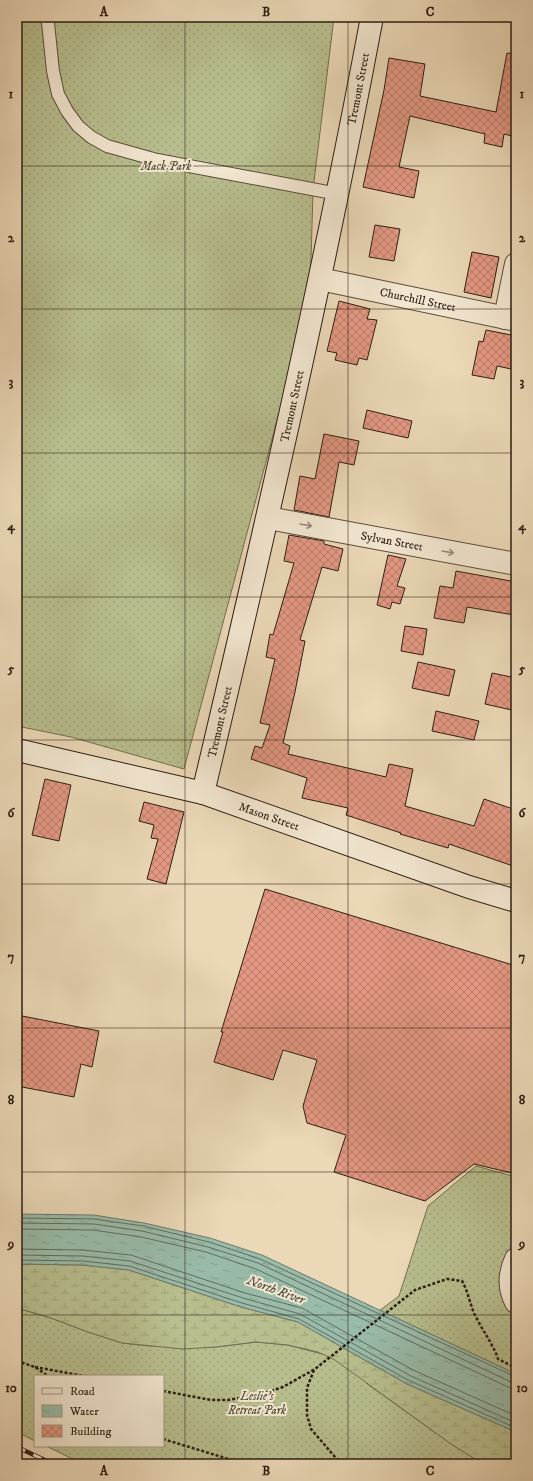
<svg xmlns="http://www.w3.org/2000/svg" width="533" height="1481" font-family="'IM FELL DW Pica',serif">
<style>
.grass{fill:url(#grass-dots);stroke:#726e50}
.wetland{fill:url(#wetland-marsh);stroke:#726e50}
.water{fill:url(#water-ripples);stroke:#6d7c6d}
.lines{fill:none;stroke-linecap:round;stroke-linejoin:round}
.shore{stroke:#626c5e;stroke-width:1}
.building{fill:url(#building-cross-hatch);stroke:#2c1e13}
.lane-casing{stroke:#5c4c3c;stroke-width:14}
.street-casing{stroke:#5c4c3c;stroke-width:24}
.secondary-casing{stroke:#2c1e13;stroke-width:24}
.path{stroke:#2c1e13;stroke-width:2.5;stroke-dasharray:3 2;stroke-linecap:butt}
.lane{stroke:#f2e6d0;stroke-width:12}
.street{stroke:#f2e6d0;stroke-width:22}
.secondary{stroke:#f2e6d0;stroke-width:22}
.rail-casing{stroke:#2c1e13;stroke-width:4.5}
.rail{stroke:#f2e6d0;stroke-width:3;stroke-dasharray:9;stroke-linecap:butt}
.oneway{stroke:#998c7b}
.grid{fill:none;stroke:#2c1e13;stroke-width:1;stroke-opacity:0.55}
.labels{text-anchor:middle;dominant-baseline:central;stroke-width:4;stroke-linejoin:round;paint-order:stroke}
.street-label{font-size:12px;fill:#2c1e13;stroke:#f2e6d0}
.park-label{font-size:12px;font-style:italic;fill:#564e38;stroke:#f2e6d0}
.water-label{font-size:13px;font-style:italic;fill:#4d4d40;stroke:#f2e6d0}
.neatline{fill:none;stroke:#2c1e13;stroke-width:1.5}
.grid-label{font-size:13px;text-anchor:middle;font-weight:bold;fill:#2c1e13}
</style>
<defs>
<pattern id="grass-dots" width="8" height="8" patternUnits="userSpaceOnUse"><rect width="8" height="8" fill="#b8be8e"/><path d="M2 2h.1M6 6h.1" fill="none" stroke="#9ea37a" stroke-width="1.8" stroke-linecap="round"/></pattern>
<pattern id="wetland-marsh" width="20" height="14" patternUnits="userSpaceOnUse"><rect width="20" height="14" fill="#b8be8e"/><path d="M1 5h8M5 5V1M11 12h8M15 12V8" fill="none" stroke="#9ea37a"/></pattern>
<pattern id="water-ripples" width="26" height="14" patternUnits="userSpaceOnUse"><rect width="26" height="14" fill="#99bba9"/><path d="M2 4q2-2 4 0t4 0M15 11q2-2 4 0t4 0" fill="none" stroke="#84a091"/></pattern>
<pattern id="building-cross-hatch" width="8" height="8" patternUnits="userSpaceOnUse"><rect width="8" height="8" fill="#e49883"/><path d="M0 0l8 8M0 8l8-8" fill="none" stroke="#b97b6a"/></pattern>
</defs>
<rect width="100%" height="100%" fill="#ebd8b7"/>
<filter id="stains"><feTurbulence type="fractalNoise" baseFrequency=".005" numOctaves="4"/><feColorMatrix values="0 0 0 0 .2 0 0 0 0 .09 0 0 0 0 .02 0 0 0 .5 -.17"/></filter>
<radialGradient id="worn" r=".72"><stop offset=".6" stop-color="#630" stop-opacity="0"/><stop offset="1" stop-color="#630" stop-opacity=".3"/></radialGradient>
<path class="grass" d="M17 17H334L313 190 311 262 303 323 184 769 71 737 17 726Z
M476 1166 516 1177V1374L394 1317 366 1383 451 1444 483 1464H83L46 1446H163V1376H35V1441L17 1432V1308L51 1318 88 1332 122 1343 150 1346 216 1347 256 1342 288 1345 322 1354 399 1296 428 1206Z"/>
<path class="wetland" d="M17 1264 82 1265 129 1270 241 1307 298 1322 407 1384 516 1432V1464H483L451 1444 335 1360 318 1352 288 1345 256 1342 216 1347 183 1349 122 1343 88 1332 51 1318 17 1308Z"/>
<path class="water" d="M17 1214 94 1215 144 1223 210 1238 262 1255 516 1374V1432L407 1384 298 1322 241 1307 129 1270 82 1265 17 1264Z"/>
<g class="lines">
<path class="shore" d="M17 1218 94 1219 143 1226 209 1242 260 1259 516 1377
M17 1223 94 1224 142 1231 208 1247 258 1263 511 1382H516
M17 1229 93 1230 141 1237 206 1252 256 1269 508 1387 516 1388
M17 1249 83 1250 131 1255 245 1293 302 1308 413 1370 516 1416
M17 1255 83 1256 130 1261 243 1298 300 1314 411 1376 516 1423
M17 1260 83 1261 129 1266 242 1303 299 1319 408 1380 516 1428"/>
</g>
<path class="building" d="M507 53 516 54V137L504 134 502 147 484 143 485 134 410 116 399 167 419 171 414 198 363 187 384 90 389 58 425 64 420 96 496 112Z
M375 225 400 229 394 261 369 257Z
M472 252 499 257 491 298 464 292Z
M339 301 370 309 367 319 377 320 367 360 359 358 357 365 335 360 337 353 327 351Z
M486 330 516 336V370L497 366 494 379 472 375 479 341 483 342Z
M367 410 412 421 408 438 363 428Z
M324 434 359 441 354 465 339 462 329 517 294 510 300 476 315 479Z
M289 535 324 541V544L343 549 338 571 322 567 300 640 305 641 295 692 283 743 290 746 288 754 386 777 389 764 413 769 405 806 474 826 484 799 516 810V867L449 844 448 848 400 834 401 833 346 815 348 808 302 798 307 778 251 759 255 746 262 748 270 725 260 723 275 659 266 657 270 634 273 635 294 563 284 561Z
M388 555 406 559 397 586 405 588 400 604 392 602 390 609 377 605Z
M456 571 516 582V606L514 615 467 607 464 623 434 618 440 586 453 588Z
M405 626 427 629 423 655 401 651Z
M418 662 455 670 449 696 412 688Z
M492 673 516 678V711L485 704Z
M436 711 479 721 474 740 432 731Z
M45 779 71 785 59 841 32 835Z
M144 802 184 812 166 884 147 879 158 839 151 838 154 825 139 821Z
M265 889 516 966V1174L474 1164 425 1201 334 1172 346 1135 307 1123 303 1106 317 1060 283 1050 273 1080 214 1062 223 1032H221Z
M17 1015 99 1031 92 1067 81 1064 74 1097 17 1086Z"/>
<g class="lines">
<g class="lane-casing">
<path id="lane" d="M46 17 48 23 53 71 58 94 67 111 78 126 91 137 107 146 157 160 338 194"/>
</g>
<g class="street-casing">
<g id="street">
<path id="s1" d="M320 279 516 320"/>
<path d="M505 318 516 264"/>
<path id="s2" d="M268 518 516 564"/>
<path d="M516 1259C509 1274 508 1287 516 1302"/>
</g>
</g>
<g class="secondary-casing">
<g id="secondary">
<path id="s3" d="M17 750 203 793 469 887 516 901"/>
<path id="s4" d="M203 793C264 535 323 278 372 17"/>
</g>
</g>
<path class="path" d="M17 1361 35 1367 48 1376
M35 1367 84 1376
M314 1370 307 1388V1415L311 1429 341 1464
M163 1391 211 1400H228L258 1395 283 1387 315 1369 415 1290 447 1279 462 1281C469 1293 470 1307 477 1319 484 1333 493 1344 498 1359L516 1368
M163 1439 245 1464"/>
<use href="#lane" class="lane"/>
<use href="#street" class="street"/>
<use href="#secondary" class="secondary"/>
<g class="rail-casing">
<path id="rail" d="M17 1447 53 1464"/>
</g>
<use href="#rail" class="rail"/>
</g>
<defs><path id="oneway-shaft" d="M-6 0H5M1.5-3L5.5 0L1.5 3" fill="none" stroke-width="1.6" stroke-linecap="round" stroke-linejoin="round"/></defs>
<g class="oneway">
<use href="#oneway-shaft" transform="translate(306 525) rotate(10)"/>
<use href="#oneway-shaft" transform="translate(448 552) rotate(10)"/>
</g>
<path class="grid" d="M185 17V1464M348 17V1464M17 166H516M17 309H516M17 453H516M17 597H516M17 740H516M17 884H516M17 1028H516M17 1172H516M17 1315H516"/>
<g class="labels">
<g class="street-label">
<text stroke="none"><textPath href="#s4" startOffset="721">Tremont Street</textPath></text>
<text stroke="none"><textPath href="#s1" startOffset="100">Churchill Street</textPath></text>
<text stroke="none"><textPath href="#s4" startOffset="397">Tremont Street</textPath></text>
<text stroke="none"><textPath href="#s2" startOffset="126">Sylvan Street</textPath></text>
<text stroke="none"><textPath href="#s4" startOffset="73">Tremont Street</textPath></text>
<text stroke="none"><textPath href="#s3" startOffset="261">Mason Street</textPath></text>
</g>
<g class="park-label">
<text x="166" y="166">Mack Park</text>
<text x="257" y="1396">Leslie's<tspan x="257" dy="14">Retreat Park</tspan></text>
</g>
<g class="water-label">
<text transform="translate(276 1290) rotate(20)">North River</text>
</g>
</g>
<rect width="533" height="1481" fill="none" stroke="#ebd8b7" stroke-width="44"/>
<rect x="34" y="1375" width="130" height="72" fill="#f2e6d0" stroke="#a39684"/>
<rect x="42" y="1388" width="20" height="6" fill="#f2e6d0" stroke="#a39684"/>
<text x="70" y="1395" font-size="12" fill="#2c1e13">Road</text>
<rect x="42" y="1405" width="20" height="12" fill="url(#water-ripples)" stroke="#a39684"/>
<text x="70" y="1415" font-size="12" fill="#2c1e13">Water</text>
<rect x="42" y="1425" width="20" height="12" fill="url(#building-cross-hatch)" stroke="#a39684"/>
<text x="70" y="1435" font-size="12" fill="#2c1e13">Building</text>
<rect x="22" y="22" width="489" height="1437" class="neatline"/>
<g class="grid-label">
<text x="104" y="16">A</text>
<text x="266" y="16">B</text>
<text x="430" y="16">C</text>
<text x="11" y="98">1</text>
<text x="522" y="98">1</text>
<text x="11" y="242">2</text>
<text x="522" y="242">2</text>
<text x="11" y="386">3</text>
<text x="522" y="386">3</text>
<text x="11" y="530">4</text>
<text x="522" y="530">4</text>
<text x="11" y="673">5</text>
<text x="522" y="673">5</text>
<text x="11" y="817">6</text>
<text x="522" y="817">6</text>
<text x="11" y="961">7</text>
<text x="522" y="961">7</text>
<text x="11" y="1104">8</text>
<text x="522" y="1104">8</text>
<text x="11" y="1248">9</text>
<text x="522" y="1248">9</text>
<text x="11" y="1392">10</text>
<text x="522" y="1392">10</text>
<text x="104" y="1475">A</text>
<text x="266" y="1475">B</text>
<text x="430" y="1475">C</text>
</g>
<rect width="100%" height="100%" filter="url(#stains)"/>
<rect width="100%" height="100%" fill="url(#worn)"/>
</svg>
